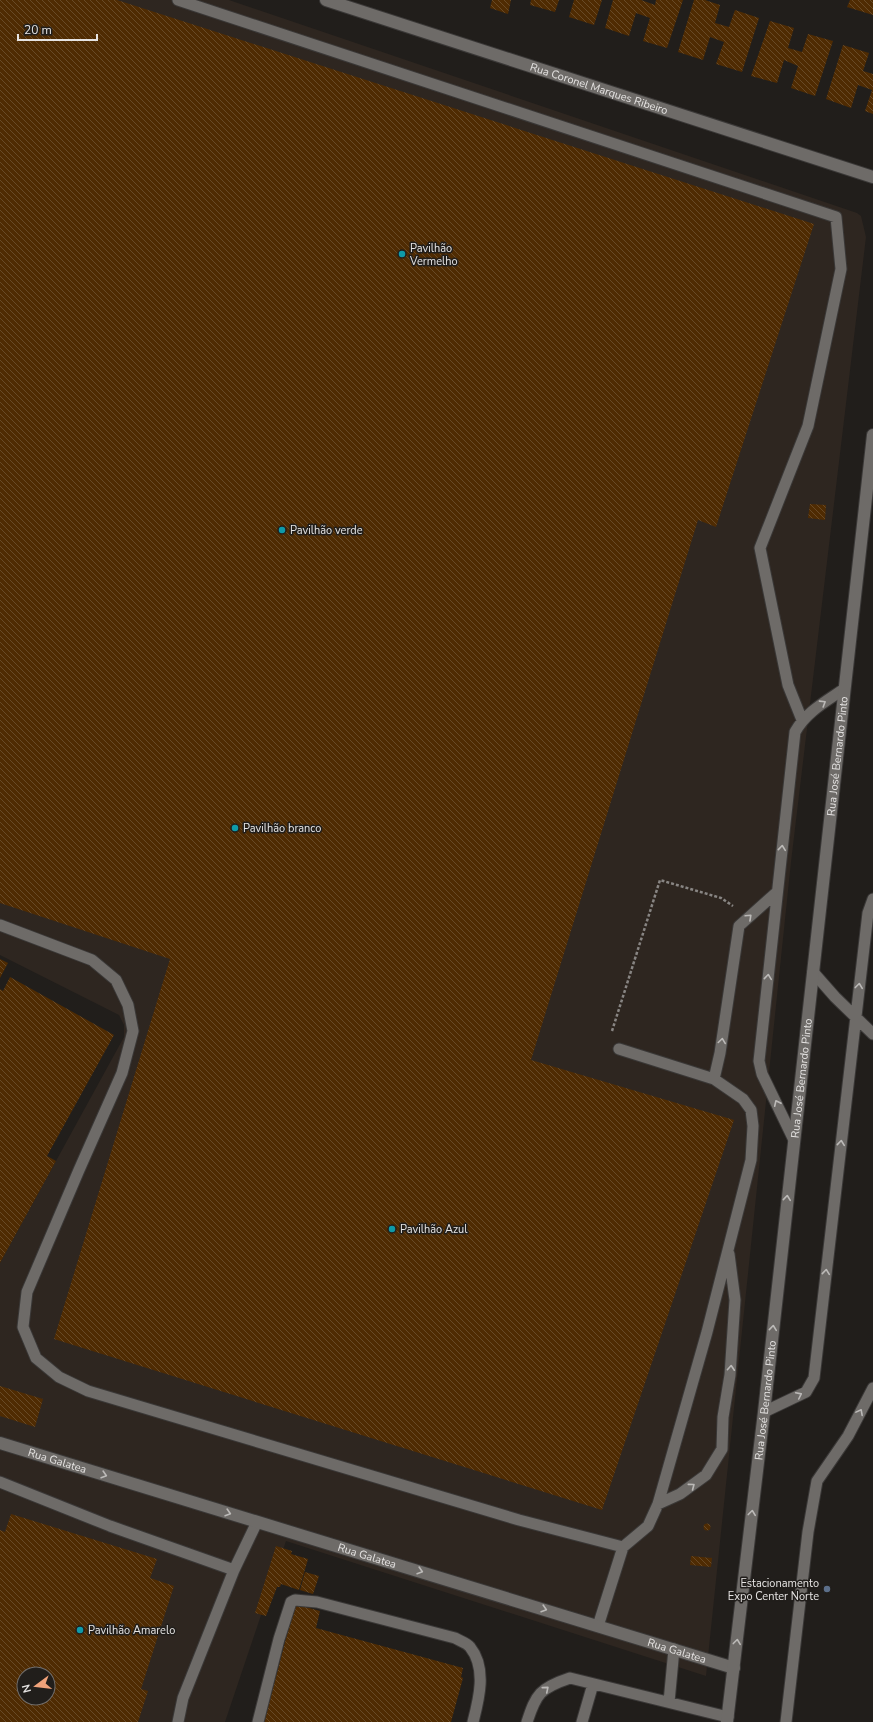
<svg xmlns="http://www.w3.org/2000/svg" width="873" height="1722" font-family="'Nunito Sans',sans-serif">
<style>
.built{fill:#2e2620;fill-rule:evenodd}
.building{fill:url(#building-back-hatch);fill-rule:evenodd}
.lines{fill:none;stroke-linecap:round;stroke-linejoin:round}
.lane-casing{stroke:#3a3837;stroke-width:13}
.secondary-casing{stroke:#3a3837;stroke-width:14}
.path{stroke:#888583;stroke-width:2.5;stroke-dasharray:3 2;stroke-linecap:butt}
.lane{stroke:#6e6b68;stroke-width:11}
.secondary{stroke:#6e6b68;stroke-width:12}
.oneway{stroke:#bcbab8}
.culture-dot{fill:#0f9aa8;stroke:#211e1b;stroke-width:1.5}
.service-dot{fill:#5c6f8a;stroke:#211e1b;stroke-width:1.5}
.labels{text-anchor:middle;dominant-baseline:central;stroke-width:3;stroke-linejoin:round;paint-order:stroke}
.street-label{font-size:11px;fill:#e6e4e3;stroke:#211e1b}
.poi-label{font-size:11px;fill:#e6e4e3;stroke:#211e1b;text-anchor:start}
</style>
<defs>
<pattern id="building-back-hatch" width="6" height="6" patternUnits="userSpaceOnUse"><rect width="6" height="6" fill="#4f2b02"/><path d="M-1 5l2 2M0 0l6 6M5-1l2 2" fill="none" stroke="#684a27"/></pattern>
</defs>
<rect width="100%" height="100%" fill="#211e1b"/>
<path class="built" d="M0 0H229L857 213 861 216 866 237 791 862 706 1676 286 1541 225 1722H0V1263L124 1037V1025L119 1015 0 955ZM24 1674H48V1698H24Z"/>
<path class="building" d="M0 0H117L814 224 716 527 698 520 531 1060 734 1120 602 1510 54 1339 170 959 0 903Z
M492 0H511L508 14 490 8Z
M531 0H559L555 12 530 5Z
M574 0H602L594 25 569 17Z
M613 0H641L655 5 656 0H683L667 48 643 41 650 18 636 13 629 36 605 28Z
M694 0H705L720 5 715 23 729 27 735 10 759 18 742 72 716 64 724 42 710 37 703 60 678 52Z
M850 0H873V15L847 7Z
M770 21 794 28 788 48 802 52 808 34 833 41 815 96 791 88 798 66 784 60 777 83 751 76Z
M843 45 869 53 863 71 873 74V114L865 111 872 90 858 85 851 108 826 99Z
M810 504 826 505 825 520 808 518Z
M0 959 8 963 0 978Z
M10 977 114 1035 47 1156 56 1161 0 1263V989L3 991Z
M0 1386 43 1399 35 1427 0 1416Z
M11 1514 157 1559 150 1578 174 1586 141 1689 148 1691 138 1722H0V1530L5 1532ZM24 1674H48V1698H24Z
M703.5 1527a3.5 3.5 0 1 1 7 0a3.5 3.5 0 1 1-7 0Z
M276 1546 292 1551 291 1554 308 1559 299 1590 281 1584 280 1587H277L266 1616 255 1613Z
M691 1556 712 1558 711 1567 690 1565Z
M305 1572 319 1576 313 1594 300 1590Z
M295 1604 320 1611 316 1628 463 1668 461 1677 463 1678 451 1722H264Z"/>
<g class="lines">
<g class="lane-casing">
<path id="lane" d="M178 0 836 217 841 269 808 426 760 548 788 685 802 720
M0 925 92 960 116 980 128 1005 133 1031 122 1073 79 1170 27 1292 23 1327 36 1358 59 1377 88 1391 519 1520 623 1547 648 1526 658 1504 707 1332 751 1160 753 1126 751 1110 743 1099 714 1079 619 1049
M813 972 835 997 873 1034
M714 1079 720 1053 739 926 777 892
M793 1138 762 1074 759 1061 795 732C806 712 825 702 844 689
M764 1412 806 1392 814 1378 868 913 873 899
M0 1482 110 1526 234 1570
M658 1504 680 1494 706 1475 722 1449 723 1417 730 1375 735 1300 729 1254
M598 1626 623 1547
M669 1702 674 1649
M178 1722 183 1698 234 1570 257 1522
M258 1722 279 1639 291 1602 295 1600 317 1602 455 1638C460 1641 467 1643 470 1647 487 1668 479 1699 473 1722
M527 1722C536 1694 540 1688 570 1678L728 1717
M582 1722 593 1684
M786 1722 808 1532 817 1481 848 1436 873 1388"/>
</g>
<g class="secondary-casing">
<g id="secondary">
<path id="s1" d="M326 0 873 177"/>
<path id="s2" d="M0 1443 734 1668"/>
<path id="s3" d="M727 1722 764 1412 873 435"/>
</g>
</g>
<path class="path" d="M612 1031 660 880 721 898 733 906"/>
<use href="#lane" class="lane"/>
<use href="#secondary" class="secondary"/>
</g>
<defs><path id="oneway-chevron" d="M-2-3.5L2.5 0L-2 3.5" fill="none" stroke-width="1.6" stroke-linecap="round" stroke-linejoin="round"/></defs>
<g class="oneway">
<use href="#oneway-chevron" transform="translate(823 703) rotate(-32)"/>
<use href="#oneway-chevron" transform="translate(782 848) rotate(-84)"/>
<use href="#oneway-chevron" transform="translate(749 917) rotate(-43)"/>
<use href="#oneway-chevron" transform="translate(768 977) rotate(-84)"/>
<use href="#oneway-chevron" transform="translate(859 986) rotate(-83)"/>
<use href="#oneway-chevron" transform="translate(722 1041) rotate(-82)"/>
<use href="#oneway-chevron" transform="translate(777 1103) rotate(-115)"/>
<use href="#oneway-chevron" transform="translate(841 1143) rotate(-84)"/>
<use href="#oneway-chevron" transform="translate(787 1198) rotate(-84)"/>
<use href="#oneway-chevron" transform="translate(826 1272) rotate(-84)"/>
<use href="#oneway-chevron" transform="translate(773 1328) rotate(-84)"/>
<use href="#oneway-chevron" transform="translate(731 1368) rotate(-86)"/>
<use href="#oneway-chevron" transform="translate(799 1395) rotate(-26)"/>
<use href="#oneway-chevron" transform="translate(860 1412) rotate(-62)"/>
<use href="#oneway-chevron" transform="translate(104 1475) rotate(17)"/>
<use href="#oneway-chevron" transform="translate(692 1486) rotate(-37)"/>
<use href="#oneway-chevron" transform="translate(228 1513) rotate(17)"/>
<use href="#oneway-chevron" transform="translate(752 1513) rotate(-83)"/>
<use href="#oneway-chevron" transform="translate(420 1571) rotate(17)"/>
<use href="#oneway-chevron" transform="translate(544 1609) rotate(17)"/>
<use href="#oneway-chevron" transform="translate(737 1642) rotate(-83)"/>
<use href="#oneway-chevron" transform="translate(546 1689) rotate(-40)"/>
</g>
<g class="culture-dot">
<circle cx="402" cy="254" r="4"/>
<circle cx="282" cy="530" r="4"/>
<circle cx="235" cy="828" r="4"/>
<circle cx="392" cy="1229" r="4"/>
<circle cx="80" cy="1630" r="4"/>
</g>
<circle class="service-dot" cx="827" cy="1589" r="4"/>
<g class="labels">
<g class="street-label">
<text stroke="none"><textPath href="#s1" startOffset="287">Rua Coronel Marques Ribeiro</textPath></text>
<text stroke="none"><textPath href="#s3" startOffset="972">Rua José Bernardo Pinto</textPath></text>
<text stroke="none"><textPath href="#s3" startOffset="648">Rua José Bernardo Pinto</textPath></text>
<text stroke="none"><textPath href="#s3" startOffset="324">Rua José Bernardo Pinto</textPath></text>
<text stroke="none"><textPath href="#s2" startOffset="60">Rua Galatea</textPath></text>
<text stroke="none"><textPath href="#s2" startOffset="384">Rua Galatea</textPath></text>
<text stroke="none"><textPath href="#s2" startOffset="708">Rua Galatea</textPath></text>
</g>
<g class="poi-label">
<text x="410" y="248">Pavilhão<tspan x="410" dy="13">Vermelho</tspan></text>
<text x="290" y="530">Pavilhão verde</text>
<text x="243" y="828">Pavilhão branco</text>
<text x="400" y="1229">Pavilhão Azul</text>
<text x="819" y="1583" text-anchor="end">Estacionamento<tspan x="819" dy="13">Expo Center Norte</tspan></text>
<text x="88" y="1630">Pavilhão Amarelo</text>
</g>
</g>
<g transform="translate(36 1686) rotate(255)"><circle r="19" fill="#211e1b" stroke="#706d6b"/>
<path d="M0-3L7 15L0 10L-7 15Z" fill="#f0a27a"/>
<text y="-6" font-size="11" font-weight="bold" text-anchor="middle" fill="#e6e4e3">N</text>
</g>
<path d="M18 34v6h79v-6" fill="none" stroke="#e6e4e3" stroke-width="2"/>
<text x="24" y="34" font-size="12" fill="#e6e4e3" stroke="#211e1b" stroke-width="3" paint-order="stroke">20 m</text>
</svg>
